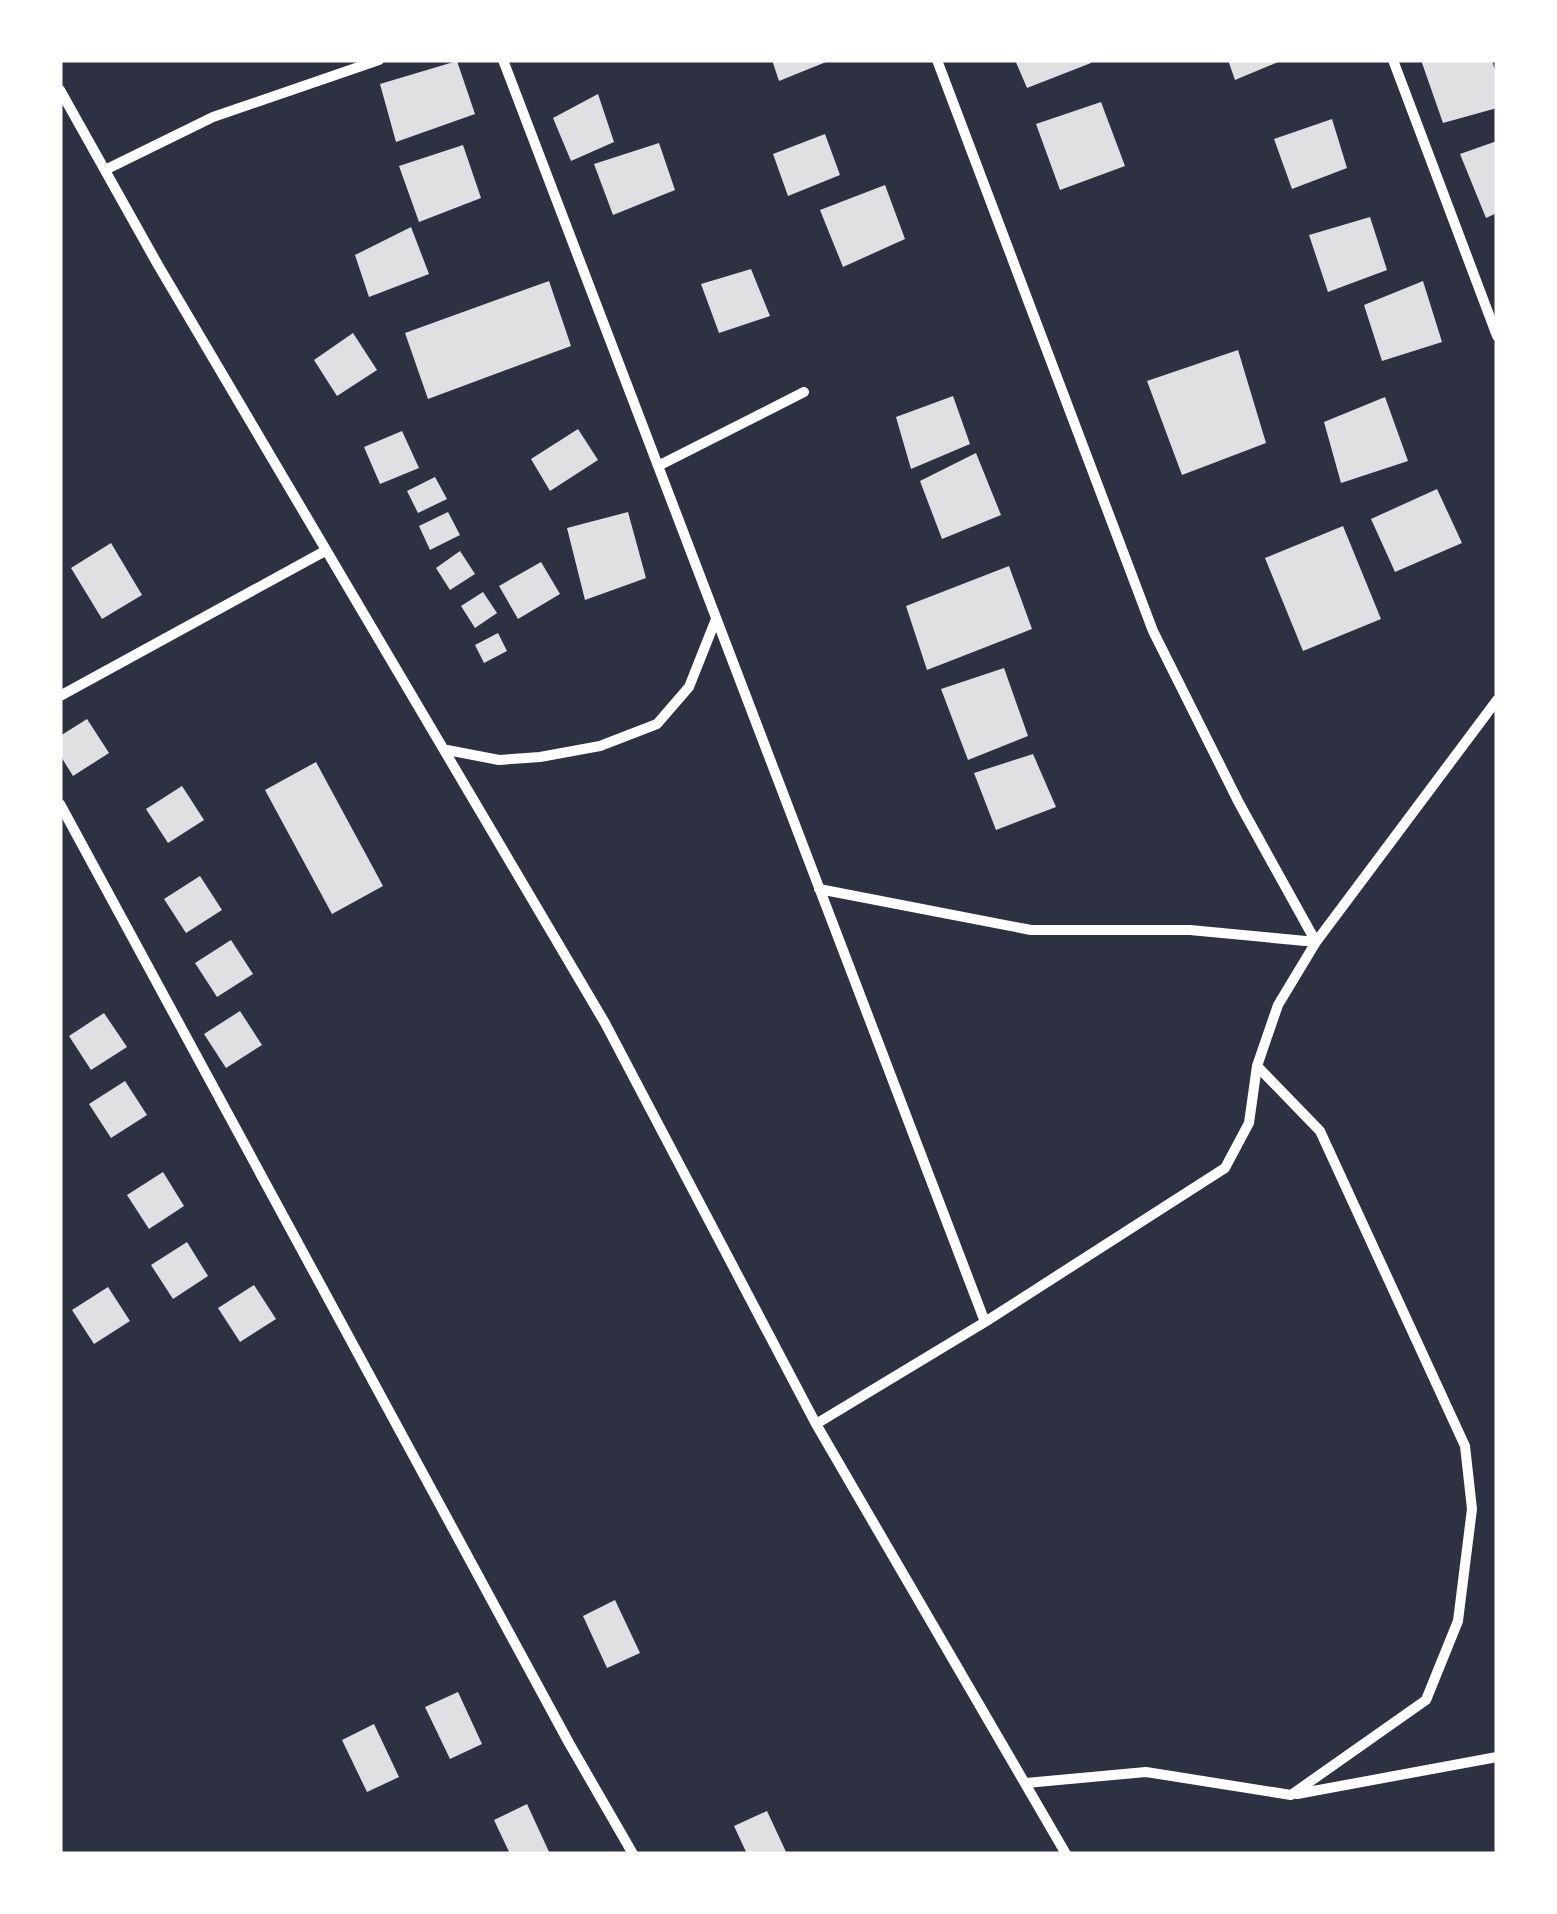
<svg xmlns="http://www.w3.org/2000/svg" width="1557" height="1914" font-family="Mulish,sans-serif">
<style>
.building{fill:#e0e0e3}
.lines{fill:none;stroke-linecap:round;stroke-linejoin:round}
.minor{stroke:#fff;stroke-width:10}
</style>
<rect width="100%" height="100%" fill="#2d3142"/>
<path class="building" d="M772 60H831L779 81Z
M1015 60H1090L1091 63 1027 88Z
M1228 60H1283L1235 80Z
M1421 60H1492L1497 77V108L1443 123Z
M457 61 475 114 396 142 380 84Z
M598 94 614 142 571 161 553 118Z
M1101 102 1125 166 1060 190 1036 124Z
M1332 119 1347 168 1292 189 1274 139Z
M825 134 840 175 788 196 773 154Z
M1497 141V213L1486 218 1460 154Z
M659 143 675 190 613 215 594 164Z
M463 145 481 198 419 222 399 166Z
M885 185 905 239 843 267 820 210Z
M1370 217 1387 270 1328 292 1309 235Z
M411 227 429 274 369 297 355 255Z
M751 269 770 316 719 333 701 284Z
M549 281 571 346 428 399 405 333Z
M1423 281 1442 342 1382 361 1364 305Z
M353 333 377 370 337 396 314 360Z
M1238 350 1266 443 1182 475 1147 381Z
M953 396 970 444 911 469 896 417Z
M1385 397 1408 461 1341 483 1324 422Z
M578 429 598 460 550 491 531 459Z
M402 431 419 468 380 484 364 447Z
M976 453 1001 515 942 539 920 481Z
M435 477 447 499 418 513 407 491Z
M1437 489 1462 543 1395 572 1371 519Z
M448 512 460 535 430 550 419 526Z
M628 512 646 578 585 600 567 528Z
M1343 526 1381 619 1303 651 1265 558Z
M111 543 142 595 102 619 71 568Z
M460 551 475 574 450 590 436 568Z
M541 562 560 594 518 619 499 586Z
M1009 566 1032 629 927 670 906 606Z
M483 592 497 613 475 628 461 606Z
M498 633 507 651 484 663 475 645Z
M1004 668 1028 736 968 760 941 689Z
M87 719 109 753 73 776 60 755V736Z
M1033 754 1056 807 996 830 974 773Z
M316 762 383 886 332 914 265 790Z
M182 786 204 820 168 843 146 809Z
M200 876 222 910 186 933 164 899Z
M231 940 253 974 217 997 195 963Z
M240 1011 262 1045 226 1068 204 1034Z
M104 1013 127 1047 91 1070 69 1036Z
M125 1081 147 1115 111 1138 89 1104Z
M163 1172 184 1206 149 1229 127 1195Z
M187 1242 208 1276 173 1299 151 1265Z
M254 1285 276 1319 240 1342 218 1308Z
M108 1287 130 1321 94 1344 72 1310Z
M615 1600 640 1653 607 1668 583 1616Z
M458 1692 482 1744 450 1759 425 1707Z
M374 1724 399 1777 367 1792 342 1740Z
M527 1804 550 1854H510L494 1820Z
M767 1811 787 1854H747L734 1826Z"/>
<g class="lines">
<path class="minor" d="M503 60 985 1322
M937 60 1153 631 1239 803 1316 942
M1393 60 1497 336
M60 90 158 265 605 1023 816 1424 1066 1854
M107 169 213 117 379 60
M658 466 804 392
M60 696 325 551
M447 750 499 760 540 757 600 746 657 724 689 687 716 619
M60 804 569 1743 633 1854
M819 889 1031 930H1190L1316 942
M816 1424 985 1322 1225 1168 1249 1123 1257 1066 1278 1005 1316 942 1497 700
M1026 1783 1146 1772 1291 1795 1426 1700 1458 1621 1472 1509 1465 1446 1320 1131 1257 1066
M1297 1794 1497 1757"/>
</g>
<rect width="1557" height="1914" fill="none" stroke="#ffffff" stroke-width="125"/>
</svg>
